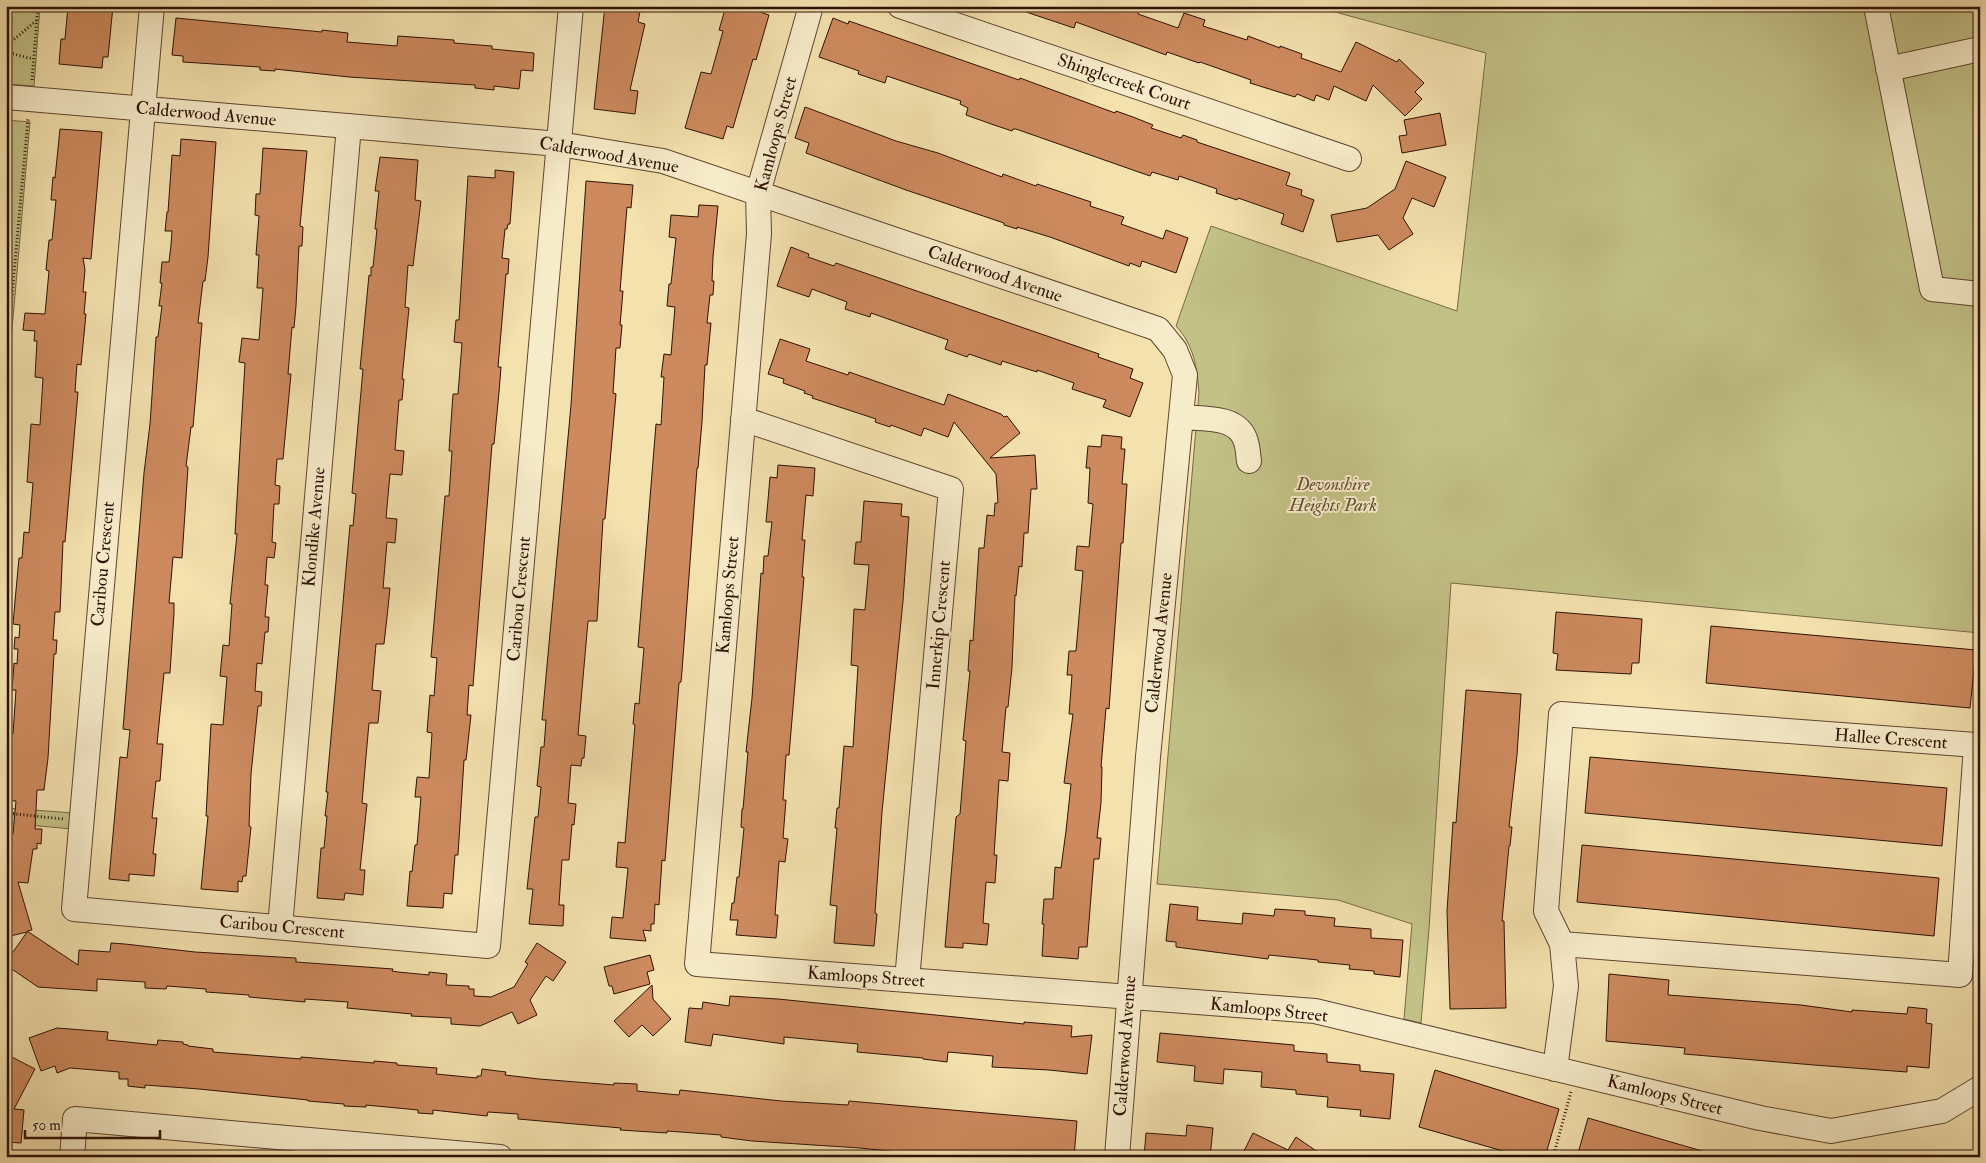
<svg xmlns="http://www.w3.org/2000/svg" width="1986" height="1163" font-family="'IM FELL Double Pica',serif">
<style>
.green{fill:#c2c186;stroke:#786946}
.building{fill:#cd8a5e;stroke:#2e1105}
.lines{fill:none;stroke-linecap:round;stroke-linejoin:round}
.minor-casing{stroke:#5f452f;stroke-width:26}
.path{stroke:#2e1105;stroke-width:3;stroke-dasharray:1 2.5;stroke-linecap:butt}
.minor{stroke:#f7ecca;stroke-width:24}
.labels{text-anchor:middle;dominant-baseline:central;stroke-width:4;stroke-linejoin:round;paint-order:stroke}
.street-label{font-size:18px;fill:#2e1105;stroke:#f7ecca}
.park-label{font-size:18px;font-style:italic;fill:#624f32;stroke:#f7ecca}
</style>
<rect width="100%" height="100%" fill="#f3e1ae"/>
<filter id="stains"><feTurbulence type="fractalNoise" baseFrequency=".004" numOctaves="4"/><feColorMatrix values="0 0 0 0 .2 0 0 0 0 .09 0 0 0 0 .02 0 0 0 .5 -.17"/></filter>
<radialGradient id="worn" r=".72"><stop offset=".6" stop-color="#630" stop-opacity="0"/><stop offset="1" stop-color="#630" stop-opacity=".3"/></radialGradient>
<path class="green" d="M6 6H40L34 86 6 84Z
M1313 6H1980V633L1451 583 1429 929 1421 1023 1404 1019 1412 924 1338 900 1157 884 1199 393C1197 368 1194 345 1176 326L1211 226 1457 311 1486 53Z
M6 120 30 122 6 399Z
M6 808 74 813 72 829 6 823Z"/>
<path class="building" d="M68 6H113L108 57H103L102 68 59 64 61 39H65Z
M605 6H641L638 22 645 24 630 90 638 91 635 114 594 109Z
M726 6H759L757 11 769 15 756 60 753 59 733 128 727 126 723 139 685 128 701 72 711 74 723 31 719 30Z
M1018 6H1140L1138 14 1178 28 1184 13 1205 20 1203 26 1247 40 1248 36 1280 48V46L1302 54 1301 58 1341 72 1356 42 1397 62 1399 59 1424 83 1415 92 1422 99 1405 116 1373 85 1366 101 1334 86 1329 100 1316 95 1314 101 1297 94 1295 97 1250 83 1251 80 1200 62 1199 63 1167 52 1166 55 1076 22 1074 28 1017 9Z
M176 18 322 32V30L348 33 347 42 397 46 398 36 454 40V43L492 46V49L534 53 533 71 521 70 519 89 494 86V90L475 88V85L349 77 275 69V71L260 70V67L183 62V56L172 55Z
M833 18 848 24 849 21 1019 80 1020 78 1115 113 1116 111 1133 117 1153 125 1151 128 1181 138 1183 135 1197 140V142L1290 173 1286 185 1302 190 1301 195 1314 200 1303 232 1281 224 1284 214 1238 198 1237 200 1216 193 1217 189 1179 176 1178 180 1152 172 1150 176 1016 129H1013L1012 131 994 125 966 115 968 108 960 104 961 101 887 76 885 83 858 74 859 71 819 57Z
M805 107 896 141 938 153 1002 177 1003 174 1036 186 1037 184 1091 202 1090 206 1124 217 1121 224 1163 239 1166 230 1188 238 1176 273 1142 261 1140 267 1130 263 1129 266 1050 237 1017 227V229L1004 225V223L906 190 806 153 809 143 795 138Z
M1440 113 1446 145 1402 153 1399 136 1407 135 1404 120Z
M60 129 102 132 91 259 83 258 85 270 83 292H86L84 314H86L81 365 77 364 75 392H78L65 542 63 541 60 612H55L53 640H57L56 654H54L48 758 44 790H37L35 829H42L41 844 37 843V849H33L28 883 18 882 32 930 27 931 78 965 79 950 110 952 111 943 125 944 195 952 296 958V962L393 969 392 971 398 972 429 975V972L447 974 446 985 469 986V989H474V996L491 997 514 987 528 964 525 962 537 943 566 962 553 981 546 976 530 1000 537 1015 518 1024 512 1012 480 1026 451 1024V1018L411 1016 412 1014 347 1008 348 1002 305 999V1002L249 997V995L206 992V989L167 986 166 989 145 988V982L97 979V991L38 987 6 965V962L27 932 6 937V833L13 834 16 801 6 800V751L8 734H13L16 690H12L14 663 17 664 18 649H14L15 637 19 638 20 625 13 624 15 601 19 558H22L24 532 29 533 33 483 27 482 31 424 40 425 43 378 35 377 37 341H34L35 331 23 330 25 313 45 314 49 271 46 270 49 240H52L56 200H51L53 177 55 178Z
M181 139 216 142 208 257 205 281H203L198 323H202L193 427H191L186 466 188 467 182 558 173 557 169 603H174V613L170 673H164L157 744H163L160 781H156L152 818H157L153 854H156L154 876 129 874V881L109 879 120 757 127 758 130 730 123 729 144 473 150 424 156 337H158L162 306H159L162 283H160L162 262H169L171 245 172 231H165L167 212H168L172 155 180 156Z
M263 148 307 151 300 226 303 227 302 246H299L296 306 294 328 292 327 288 374H291L283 459H277L275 485 280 486 279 504H274L272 542 276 543 274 558 267 557 265 585H268L265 617H269L268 632H265L262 664 257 663 255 691 262 692 261 706H258L251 774 249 826 251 827 246 876H243L242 882 238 881V892L201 889 208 816H206L211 724 223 725 227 677 220 676 223 645 229 646 232 604H230L237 534H235L245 363 239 362 242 338 259 340 263 288H257L259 255H256L259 216 255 215 256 194H260Z
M380 157 418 160 415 200 421 201 413 266 408 265 405 307 409 308 402 379H404L402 400H399L395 450 404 451 402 475 390 474 386 518 397 519 395 543 387 542 383 588H390L387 617 384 644H376L372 690 381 691 378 723H369L365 768 362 803 367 804 360 870H365L363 895 345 893 344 900 317 898 321 848H324L327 816H325L328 792H326L328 771 350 525 353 526 356 494 352 493 363 369H360L369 275 371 276V267H373L377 229H375L379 191H375Z
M1406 161 1446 177 1434 207 1412 198 1403 218 1413 234 1389 250 1378 235 1337 242 1331 215 1367 208 1395 189Z
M495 170 514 172 510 224H508L507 229H505L502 258 509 259 508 274H506L498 367H501L499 392 494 444H492L473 686 469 685 467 715H471L466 760H464L458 855H455L452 894 444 893 443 908 407 906 410 871 412 872 415 845H417L421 797H415L417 777 429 778 432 733 427 732 430 695 434 696 437 658 431 657 445 496H449L452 451H449L453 394H458L462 343 454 342 456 320H459L468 176 495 178Z
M586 181 633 185 631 208 627 207 620 291H623L620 325H622L620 348H616L613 393 616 394 605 519H603L597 621H588L578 735 586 736 584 758H582L581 766 571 765 568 803 576 804 574 825 572 824 569 860H562L559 905H564L563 926 529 924 533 889H527L535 817H538L541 787 537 786 541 747H544L546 720H542L571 405Z
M699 205 718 206 713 257 712 281H714L713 295H710L707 323H711L707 365H705L702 422 698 468H697L682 671 681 682 679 683 665 861 662 860 659 905 655 904 654 924H651V931L643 930 646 941 610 938 612 917 623 918 628 868 616 867 618 842 625 843 635 725 633 724 635 703 639 704 644 648 638 647 656 424 661 425 664 377H661L664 354 671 355 675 307 667 306 669 284H671L676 238 669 237 671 215 698 217Z
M791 247 809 254 808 257 834 266 836 263 911 289 1099 354 1098 357 1133 369 1130 378 1143 383 1130 417 1103 407 1106 400 1072 389 1074 383 1037 370V372L1002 361 1001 365 969 354 967 357 945 349 948 340 871 313 870 317 845 309 847 302 812 289 809 297 777 286Z
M780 339 810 349 806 361 848 375 849 372 944 405 948 394 1001 414 1004 417 1007 416 1020 433 990 458 1035 455 1037 489H1031L1028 533H1024L1022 567 1019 566 1016 596 1015 595 1012 667 1008 707H1006L1002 752 1010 753 1008 781 999 780 994 855H997L995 883 986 882 983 923 989 924 987 945 963 943V948L945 947 956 817 960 814 963 778 966 741 963 740 970 671H968L970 640 973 641 979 548H984L987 515 994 516 995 503H998L996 474 954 422 948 437 924 428 921 436 891 425 890 427 875 422 876 419 812 398 813 396 804 393 805 391 783 383 784 379 768 374Z
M1102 435 1122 437 1121 449H1125L1122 484H1127L1123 543H1121L1110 695 1109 709 1106 708 1101 767H1102L1101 803 1097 838H1101L1099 859H1094L1087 947H1079L1078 959 1042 956 1044 924H1042L1044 899H1053L1055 867 1061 868 1066 831 1071 784 1064 783 1073 714H1069L1072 675H1067L1069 651H1076L1083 571 1075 570 1077 546 1089 547 1093 504 1088 503 1090 468H1086L1088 446 1101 447Z
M778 465 815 468 813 496 806 495 802 540H805L802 577H804L789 755H786L783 800H786L783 838 788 839 785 862 779 861 775 915H778L776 938 736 935 738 920H730L732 903H734L737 877H739L744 828 741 827 742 809H743L748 752H746L752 698 761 573 763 574 764 556H768L772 522H766L768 500 770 477 777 478Z
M864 501 902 504 901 516 909 517 903 601 882 812 875 913 877 914 874 946 834 943 837 906 830 905 837 828H835L837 808H839L844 746 853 747 858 666 851 665 854 609 865 610 869 565 854 564 856 542H861Z
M1556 612 1642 619 1639 663H1632L1631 674 1556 670 1558 654 1553 653Z
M1711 626 1976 650 1970 708 1706 683Z
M1466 690 1521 694 1517 755 1509 827H1512L1510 846H1509L1502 921H1504L1506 1008 1450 1009 1447 911 1453 822 1456 823Z
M1590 757 1947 788 1942 846 1585 813Z
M1582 845 1939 878 1934 936 1577 902Z
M1170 904 1198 907 1197 920 1242 924 1243 913 1274 916 1275 909 1305 911V915L1335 918 1334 926 1371 929V938L1403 940 1400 977 1374 974V971L1349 969 1350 965 1318 962V960L1269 955 1268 959 1176 947V942L1166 941Z
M650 955 654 970 647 972 650 984 614 994 612 986H609L604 967Z
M1609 974 1669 980 1668 995 1801 1005 1852 1012V1010L1907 1014 1908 1007 1927 1009 1926 1023 1932 1024 1929 1068 1907 1066V1072L1814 1065 1684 1054 1685 1048 1606 1041Z
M652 985 653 999 671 1019 653 1036 642 1025 629 1037 614 1021Z
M730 996 778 999 1024 1024V1022L1072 1026 1071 1037 1092 1035 1087 1074 1049 1070 992 1067 993 1056 948 1052 947 1062 923 1059V1058L857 1052 858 1044 784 1037V1044L713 1034 711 1046 685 1042 689 1008 702 1009 703 1002 729 1006Z
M57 1028 108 1032 107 1040 157 1045 158 1040 183 1042V1044L188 1045V1046L213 1049V1052L301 1059V1057L374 1063V1061L397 1063V1065L437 1068 436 1074 477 1078V1076H481L482 1069 506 1072 505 1075 539 1079 614 1085V1083L637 1084V1091L679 1095 680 1090 781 1101 848 1105 849 1101 1077 1121 1074 1157H953L928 1155 860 1148 752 1141 721 1137V1135L667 1131V1133L620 1130 621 1128 518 1119V1114L488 1112 487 1116 433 1110V1114L418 1113V1110L366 1105V1107L344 1106V1104L308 1101V1100L199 1089 145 1085V1088L128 1086V1079H119V1072L70 1068 57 1073 55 1066 41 1071 29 1038Z
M1160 1033 1294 1045V1051L1327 1054V1062L1360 1065V1071L1394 1074 1390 1119 1360 1116 1361 1110 1327 1107 1328 1097 1296 1094V1090L1261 1087 1262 1072 1224 1069 1223 1084 1194 1081 1195 1066 1157 1062Z
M6 1054 35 1069 14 1109 24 1110 21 1143 6 1142Z
M1435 1070 1559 1109 1545 1157H1524L1419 1127Z
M1588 1118 1709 1153V1157H1577Z
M1187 1125 1213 1128 1210 1157H1144L1146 1133 1186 1136Z
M1253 1133 1288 1150 1296 1137 1325 1157H1241Z"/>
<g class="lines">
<g class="minor-casing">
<path id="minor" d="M152 6 74 909 488 946 571 6
M811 6 758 193 759 234 697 964 1315 1011 1760 1118 1831 1131 1942 1111 1980 1088
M900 6 1349 159
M1876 6 1932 289 1980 294
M1888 69 1980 49
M6 97 559 144 663 161 1158 329 1175 350 1185 375 1148 757 1117 1157
M1181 417C1203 419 1239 415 1246 442 1248 448 1248 455 1249 461
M743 419 951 489 907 980
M280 927 349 126
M1555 1069 1566 986 1562 944 1546 911 1561 714 1976 745 1960 975 1562 944
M72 1157 75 1119 500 1157"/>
</g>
<path class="path" d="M6 46 36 21
M6 52 33 59
M32 80 38 6
M6 361 28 119
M6 813 63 819
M1553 1157 1571 1092"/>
<use href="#minor" class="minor"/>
</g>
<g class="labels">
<g class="street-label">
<text transform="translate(1124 82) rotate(19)">Shinglecreek Court</text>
<text transform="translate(206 114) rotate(5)">Calderwood Avenue</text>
<text transform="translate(776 134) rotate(-75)">Kamloops Street</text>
<text transform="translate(609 155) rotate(10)">Calderwood Avenue</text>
<text transform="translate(995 274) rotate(19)">Calderwood Avenue</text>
<text transform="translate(314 527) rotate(-85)">Klondike Avenue</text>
<text transform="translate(103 564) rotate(-85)">Caribou Crescent</text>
<text transform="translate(728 595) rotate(-85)">Kamloops Street</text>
<text transform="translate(519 599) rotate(-85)">Caribou Crescent</text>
<text transform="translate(939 625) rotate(-85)">Innerkip Crescent</text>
<text transform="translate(1159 643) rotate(-84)">Calderwood Avenue</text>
<text transform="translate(1891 739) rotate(4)">Hallee Crescent</text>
<text transform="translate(282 927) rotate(5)">Caribou Crescent</text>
<text transform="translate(866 977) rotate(4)">Kamloops Street</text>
<text transform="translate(1269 1010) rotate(6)">Kamloops Street</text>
<text transform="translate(1125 1046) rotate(-86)">Calderwood Avenue</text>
<text transform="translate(1665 1095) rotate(14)">Kamloops Street</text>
</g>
<g class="park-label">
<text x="1333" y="484">Devonshire<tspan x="1333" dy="21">Heights Park</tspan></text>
</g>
</g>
<rect width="1986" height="1163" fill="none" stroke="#f3e1ae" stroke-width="25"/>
<rect x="8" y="8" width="1971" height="1148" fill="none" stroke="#2e1105" stroke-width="2.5"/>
<rect x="12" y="12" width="1961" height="1138" fill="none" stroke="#2e1105"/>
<path d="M25 1130v8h135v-8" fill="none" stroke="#2e1105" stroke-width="2.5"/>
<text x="32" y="1130" font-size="15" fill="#2e1105" stroke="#f7ecca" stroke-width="4" paint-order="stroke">50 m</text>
<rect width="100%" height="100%" filter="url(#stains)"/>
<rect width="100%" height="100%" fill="url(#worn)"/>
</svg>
